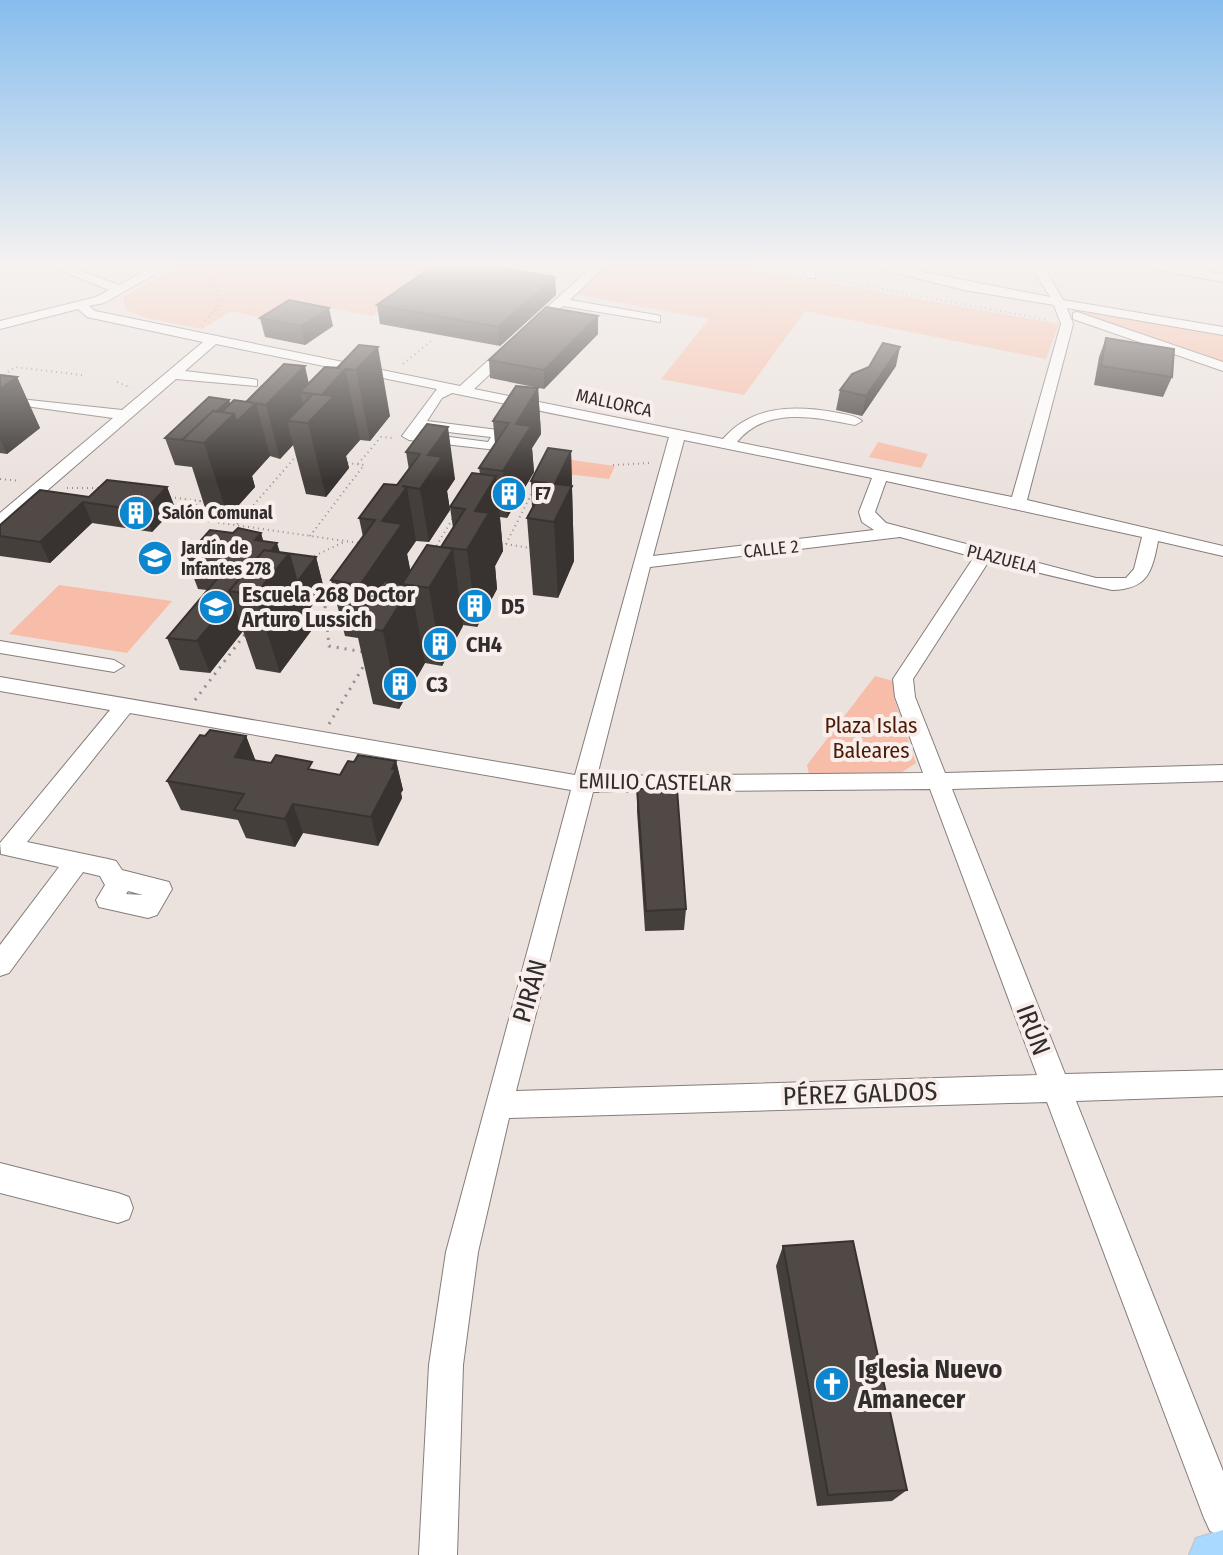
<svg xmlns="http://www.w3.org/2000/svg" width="1223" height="1555" font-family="'Fira Sans Condensed',sans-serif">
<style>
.green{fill:#f7bda8}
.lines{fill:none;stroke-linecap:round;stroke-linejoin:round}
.minor-casing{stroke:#857d7a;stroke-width:2}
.major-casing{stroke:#c1c0c0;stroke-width:2}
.path-far1{stroke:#948d8b;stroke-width:2;stroke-dasharray:1 4;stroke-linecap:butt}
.path{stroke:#948d8b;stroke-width:3;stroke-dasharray:2 6;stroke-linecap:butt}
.minor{fill:#fff;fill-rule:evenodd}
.major{fill:#a9d9fe;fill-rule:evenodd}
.wall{fill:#453f3c}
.shaded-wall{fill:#383331}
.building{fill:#504946;stroke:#383331;stroke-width:2}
.labels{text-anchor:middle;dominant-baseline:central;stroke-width:8;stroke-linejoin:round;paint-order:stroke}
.far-street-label{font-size:18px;fill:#312d2c;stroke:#f8efec}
.far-poi-label{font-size:18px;font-weight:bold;fill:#312d2c;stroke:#f8efec;text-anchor:start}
.poi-label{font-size:22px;font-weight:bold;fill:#312d2c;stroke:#f8efec;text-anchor:start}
.park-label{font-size:22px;fill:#4c1a04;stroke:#f8efec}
.street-label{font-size:22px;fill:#312d2c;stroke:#f8efec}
.near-street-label{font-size:26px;fill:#312d2c;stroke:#f8efec}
.near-poi-label{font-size:26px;font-weight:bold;fill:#312d2c;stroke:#f8efec;text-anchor:start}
</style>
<rect width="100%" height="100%" fill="#ebe2de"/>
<path class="green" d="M182 264H448L372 316 310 304 283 322 231 311 202 329 146 318 126 310 123 297Z
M606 264H754L752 269 1059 324 1046 359 805 311 744 395 661 379 709 319 573 294Z
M1072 308 1223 332V363L1074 312Z
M878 442 928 454 921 468 869 457Z
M565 459 615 466 609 479 558 473Z
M59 585 172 601 127 653 9 634Z
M875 676 893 681 894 698 916 763 902 772 809 774 807 765Z"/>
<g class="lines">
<g class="minor-casing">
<path id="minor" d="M45 264H62L119 285 159 264H173L104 303 89 306 95 311 460 386 595 264H607L570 300 656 315 660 316V322L563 306 474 389 723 439C751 406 793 405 833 412 843 414 855 415 862 421L855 425C816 417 766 406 737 442L1012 497 1061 324 1054 305 964 290 861 264H883L1050 297 1030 264H1042L1063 300 1223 327V335L1067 308 1073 324 1027 500 1223 546V556L1158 541C1152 573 1147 589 1112 590L989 561 913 679 915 697 945 773 1223 765V781L952 789 1065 1074 1223 1070V1096L1076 1101 1223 1471V1537L1210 1531 1204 1518 1047 1102 509 1118 478 1252 463 1365 457 1555H419L429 1365 446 1252 571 790 130 713 27 842 108 859 116 861 122 870 169 882 172 889 157 915 148 918 99 907 96 900 105 885 100 876 83 872 9 973 0 976V945L59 867 1 854 0 843 110 710 0 691V677L575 775 669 437 452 393 442 398 427 421 506 431 508 434 497 450 409 440 402 436 437 389 216 344 185 371 252 379 257 380V386L176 379 6 526 0 527V513L113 418 25 406 18 402 20 399 122 410 203 342 87 317 78 309 0 329V321L96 297 109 290ZM422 429 491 437 488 442 419 433ZM684 440 872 478 859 512 862 522 874 530 653 556ZM886 481 1142 537 1134 569 1126 578H1096L886 523 875 512ZM900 537 974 557 893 679 895 697 923 773 597 776 650 567ZM930 789 1037 1075 516 1091 593 792ZM128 891 143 895 126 894Z
M802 264H814L815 278H807Z
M1128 264H1157L1223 274V282Z
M1077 312 1223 362V371L1073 319V313Z
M0 641 114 660 124 666 114 672 0 653Z
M0 1163 118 1193 129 1197 133 1208 129 1219 118 1223 0 1193Z"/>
</g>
<g class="major-casing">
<path id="major" d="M1223 1530V1555H1189L1196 1538Z"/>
</g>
<path class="path-far1" d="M202 264 218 295V307L202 324
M823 278 1048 320
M403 364 431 341
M0 378 15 367 82 375
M117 382 131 388
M358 464 381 437 393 438
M613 465 650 463
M0 479 20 481
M67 488H99
M170 497 200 501 186 518 359 543
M237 524 298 454
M310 536 364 465 347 463
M506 544 533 491
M506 544 530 548
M434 550 453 518
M310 558 346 541
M325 608 336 588"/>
<path class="path" d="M325 606 329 646 364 652
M195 700 246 633
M329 724 366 662"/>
<use href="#minor" class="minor"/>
<use href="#major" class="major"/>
</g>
<path class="wall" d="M555 277 556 295 500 346 380 324 377 305Z
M598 316V334L544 389 490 378 489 360Z
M260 318 333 326 305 345 265 337Z
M1106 338 1172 377 1163 397 1094 385 1099 357Z
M359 345 390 416 370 441 360 440 346 456 349 468 326 497 306 494 293 445 280 459 270 456 252 476 255 487 228 517 207 514 192 467 175 465 165 438 229 400 230 404 247 402 309 383 337 368Z
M896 366 862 416 836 410 840 390Z
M0 375 17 377 40 428 7 454 0 453Z
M538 388 541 434 532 448 534 472 507 518 500 517 503 551 495 566 497 589 477 627 463 625 442 666 425 663 399 709 373 704 358 638 345 636 331 580 363 537 359 518 397 485 409 470 406 452 427 424 455 479 447 491 450 510 429 542 416 541 407 554 410 570 441 547 453 528 450 507 480 474 479 468 495 444 493 421Z
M571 451 574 561 558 598 533 595 527 518 532 508 531 481Z
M167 487 175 508 152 532 92 523 50 563 0 556V525L89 497Z
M233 533H261L263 541 280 552 316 557 324 589 306 614 311 631 280 673 256 669 243 631 210 673 180 670 167 638 207 590 198 589 186 557Z
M205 736H246L255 760 340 775 354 762 396 761 403 790 401 793 402 798 378 846 303 833 295 847 246 838 238 820 181 810 167 781Z
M637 789 686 909 684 930 645 931 637 811Z
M783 1246 907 1490 892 1501 817 1506 776 1266Z"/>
<path class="shaded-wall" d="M555 277 556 295 500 346 498 327Z
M329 308 333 326 305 345 301 326Z
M598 316V334L544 389V370Z
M378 347 390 416 370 441 356 370Z
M900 347 896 366 862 416 866 396Z
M305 366 311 393 300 392 307 423 287 421 293 445 280 459 266 405Z
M345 369 360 440 346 456 349 468 326 497 308 423 322 395Z
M17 377 40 428 7 454 0 440V389Z
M538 388 541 434 532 448 534 472 507 518 503 471 516 424Z
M229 400 233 414 256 403 270 456 252 476 255 487 228 517 204 443 186 440Z
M448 427 455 479 447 491 450 510 429 542 420 489 428 455Z
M571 451 574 561 558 598 554 522 555 484Z
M496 476 503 551 495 566 497 589 477 627 467 550 475 511Z
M167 487 175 508 152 532 144 511Z
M407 487 416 541 407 554 412 578 370 629 360 585 382 521Z
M83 502 92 523 50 563 40 542Z
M261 533 270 565 255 540Z
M277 543 283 562 289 554 316 557 324 589 306 614 311 631 280 673 255 595 271 551Z
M453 549 463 626 442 666 429 588Z
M411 586 425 663 399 709 383 631Z
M232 599 243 631 210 673 197 641Z
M246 736 257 764 235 757Z
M396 761 403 790 401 793 402 798 378 846 371 817Z
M293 804 303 833 295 847 285 819Z"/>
<path class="building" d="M445 264H481L555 277 498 327 377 305 430 268 438 269Z
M289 300 329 308 301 326 260 318Z
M546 307 598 316 544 370 489 360Z
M1106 338 1174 349 1172 377 1101 366Z
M883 343 900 347 866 396 840 390 852 374 869 367Z
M359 345 378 347 356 370 345 369 322 395 314 394 334 396 308 423 287 421 313 394 300 392 325 367 341 368H337Z
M284 364 305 366 266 405 256 403 236 422 234 414 222 412 234 400 254 403 247 401Z
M0 375 17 377 0 389Z
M516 386 538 388 516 424 531 426 503 471 479 468 509 423 493 421Z
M209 397 229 400 216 412 213 411 182 440 165 438Z
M213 411 234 414 204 443 182 440Z
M427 424 448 427 428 455 442 457 420 489 402 486 407 487 382 521 402 524 360 585 331 580 375 520 359 518 384 484 397 485 420 454 406 452Z
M548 448 571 451 555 484 572 486 554 522 527 518 546 483 531 481Z
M472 473 496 476 475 511 489 513 467 550 441 547 465 509 450 507Z
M107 480 167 487 144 511 83 502 40 542 0 536V525L40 490 89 497Z
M238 528 261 533 255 540 277 543 271 551 316 557 297 582 289 554 264 550 229 591 232 599 197 641 167 638 229 565 186 557 210 530 233 533Z
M427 545 453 549 429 588 402 584Z
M264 550 289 554 255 595 229 591Z
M384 581 411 586 383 631 355 626Z
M210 730 246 736 235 757 271 763 276 755 312 762 308 769 340 775 348 761 354 762 358 755 396 761 392 769H396L371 817 293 804 285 819 234 810 244 794 167 781 200 735 205 736Z
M637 789H677L686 909 646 911Z
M853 1241 907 1490 828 1495 783 1246Z"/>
<linearGradient id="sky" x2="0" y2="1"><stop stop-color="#86bdee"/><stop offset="0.55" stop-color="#f6f2f0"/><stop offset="1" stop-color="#f6f2f0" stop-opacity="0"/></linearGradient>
<rect width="1223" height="482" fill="url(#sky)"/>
<defs>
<g id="building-disc" transform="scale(1.8)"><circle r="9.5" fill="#0c86ce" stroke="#f8efec"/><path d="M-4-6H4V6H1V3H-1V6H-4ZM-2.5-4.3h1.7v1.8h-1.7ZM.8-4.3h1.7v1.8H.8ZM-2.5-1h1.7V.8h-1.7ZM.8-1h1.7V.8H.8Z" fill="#fff"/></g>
<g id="school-disc" transform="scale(1.8)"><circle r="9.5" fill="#0c86ce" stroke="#f8efec"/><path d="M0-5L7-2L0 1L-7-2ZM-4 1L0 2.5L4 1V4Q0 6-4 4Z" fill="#fff"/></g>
<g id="church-disc" transform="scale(1.8)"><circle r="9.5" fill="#0c86ce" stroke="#f8efec"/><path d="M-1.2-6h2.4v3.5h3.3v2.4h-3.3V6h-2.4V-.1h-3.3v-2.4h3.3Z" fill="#fff"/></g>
</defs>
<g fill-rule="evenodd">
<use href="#building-disc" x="509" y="494"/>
<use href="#building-disc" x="136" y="513"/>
<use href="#school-disc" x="155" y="558"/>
<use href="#building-disc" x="475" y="606"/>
<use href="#school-disc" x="216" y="607"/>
<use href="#building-disc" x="440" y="644"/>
<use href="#building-disc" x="400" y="684"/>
<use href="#church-disc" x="832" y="1384"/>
</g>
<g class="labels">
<g class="far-street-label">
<text transform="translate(614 403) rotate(12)">MALLORCA</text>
<text transform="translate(771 549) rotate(-6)">CALLE 2</text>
<text transform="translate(1002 559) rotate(14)">PLAZUELA</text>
</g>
<g class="far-poi-label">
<text x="535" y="494">F7</text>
<text x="162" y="513">Salón Comunal</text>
<text x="181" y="548">Jardín de<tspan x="181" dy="21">Infantes 278</tspan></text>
</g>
<g class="poi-label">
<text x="242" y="594">Escuela 268 Doctor<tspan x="242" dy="25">Arturo Lussich</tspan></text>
<text x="501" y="606">D5</text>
<text x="466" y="644">CH4</text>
<text x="426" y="684">C3</text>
</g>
<g class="park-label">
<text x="871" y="725">Plaza Islas<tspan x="871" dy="25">Baleares</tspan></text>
</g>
<g class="street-label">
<text transform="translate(655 782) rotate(1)">EMILIO CASTELAR</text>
</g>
<g class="near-street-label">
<text transform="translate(530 991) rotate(-74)">PIRÁN</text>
<text transform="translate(1033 1030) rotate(69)">IRÚN</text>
<text transform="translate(860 1094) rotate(-2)">PÉREZ GALDOS</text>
</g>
<g class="near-poi-label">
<text x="858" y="1369">Iglesia Nuevo<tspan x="858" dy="30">Amanecer</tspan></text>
</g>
</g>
</svg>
